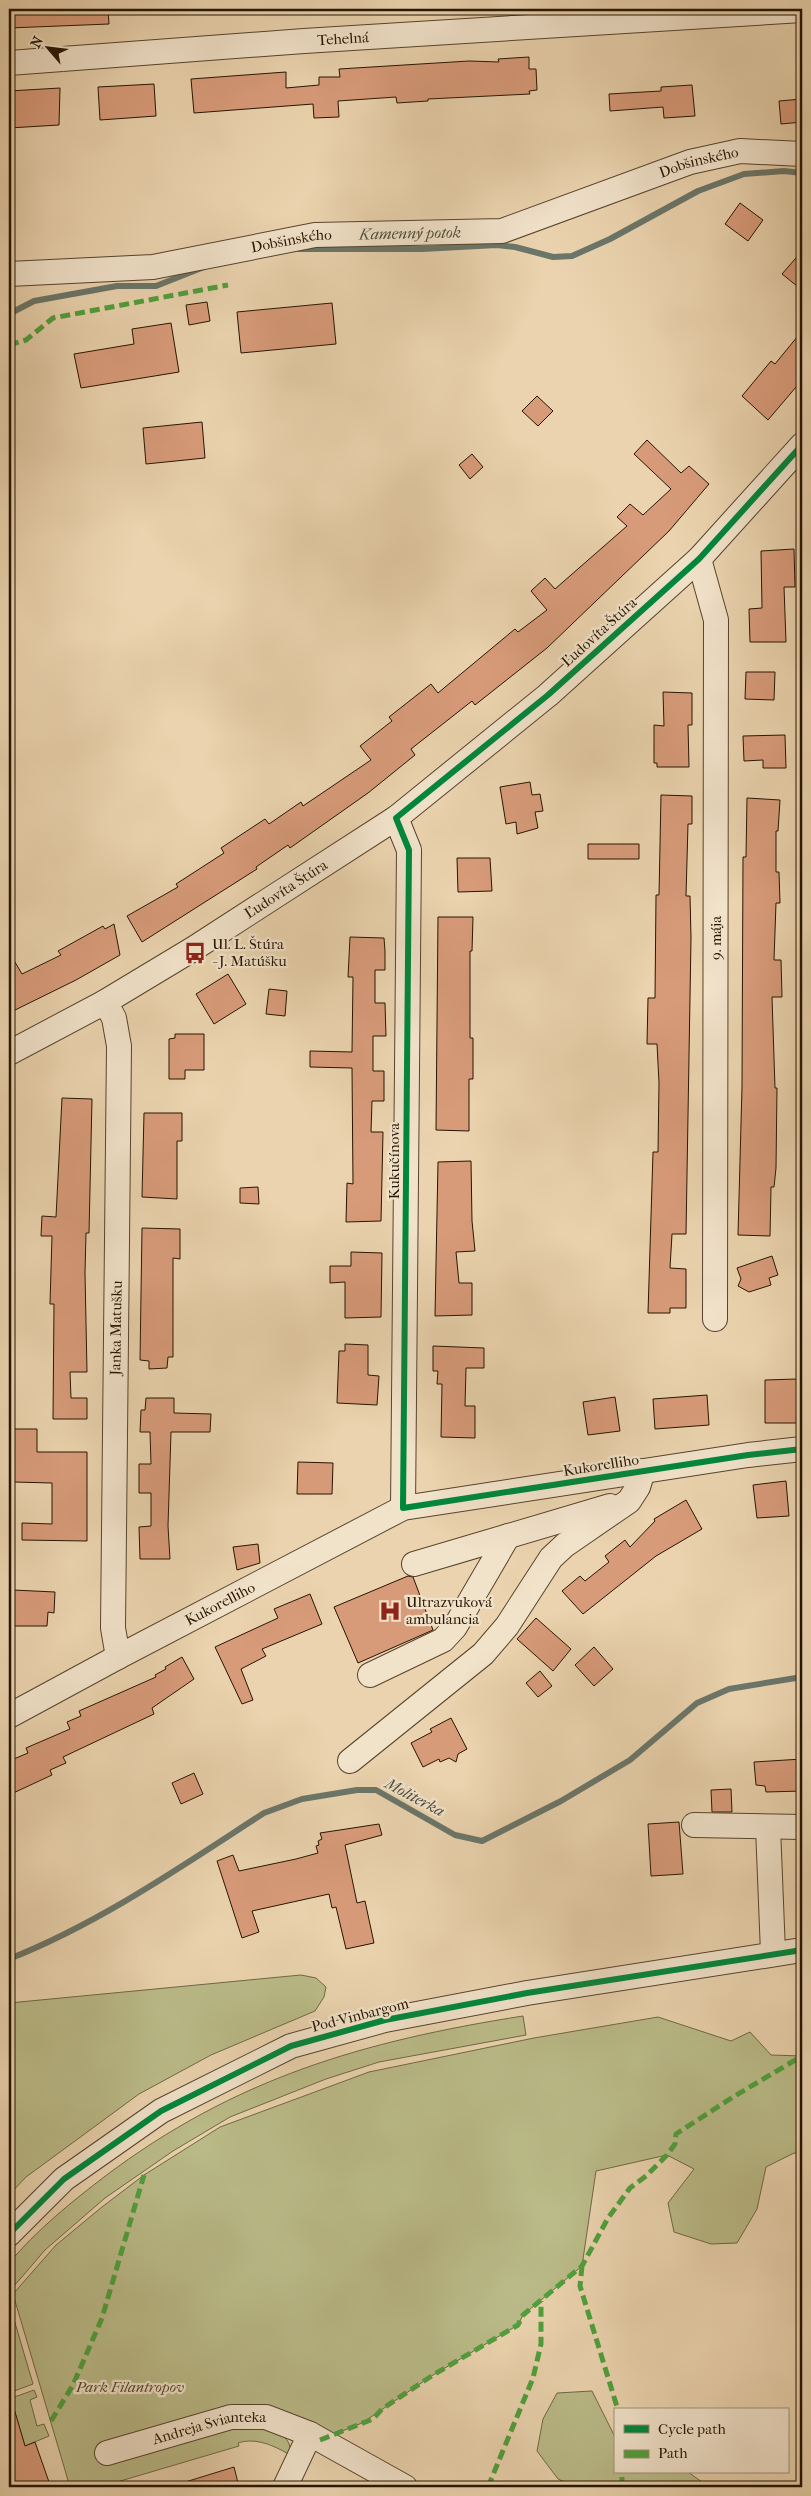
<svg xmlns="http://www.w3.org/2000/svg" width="811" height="2496" font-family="'IM FELL French Canon',serif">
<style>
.green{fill:#babb88;stroke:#706844}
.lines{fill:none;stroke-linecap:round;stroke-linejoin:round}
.stream{stroke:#6b766a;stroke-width:6}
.building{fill:#d89b7a;stroke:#261500}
.minor-casing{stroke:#57442c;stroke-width:26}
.minor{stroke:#f1e2ca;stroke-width:24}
.quiet{stroke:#50a03c;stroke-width:5;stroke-dasharray:10 5;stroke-linecap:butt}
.cycleway-casing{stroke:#f1e2ca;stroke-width:9}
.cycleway{stroke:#00873e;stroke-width:6}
.labels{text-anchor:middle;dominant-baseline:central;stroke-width:4.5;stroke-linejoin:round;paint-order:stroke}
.street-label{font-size:15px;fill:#261500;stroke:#f1e2ca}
.poi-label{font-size:15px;fill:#261500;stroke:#f1e2ca;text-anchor:start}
.park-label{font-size:15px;font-style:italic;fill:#524729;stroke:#f1e2ca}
.water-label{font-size:16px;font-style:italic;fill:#4e4e3e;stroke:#f1e2ca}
</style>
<rect width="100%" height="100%" fill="#ead3ae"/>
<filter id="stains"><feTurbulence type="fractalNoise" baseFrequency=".004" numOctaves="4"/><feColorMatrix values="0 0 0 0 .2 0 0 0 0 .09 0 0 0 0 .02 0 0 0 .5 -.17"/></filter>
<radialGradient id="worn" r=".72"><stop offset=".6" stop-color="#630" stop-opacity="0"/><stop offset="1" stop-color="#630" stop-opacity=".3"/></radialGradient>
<path class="green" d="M301 1975 316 1978 326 1987 324 1997 315 2011 211 2055 139 2094 26 2177 9 2195V2003Z
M523 2016 526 2035 379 2062 326 2079 230 2117 173 2151 105 2198 45 2250 9 2292V2263C37 2230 70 2203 104 2177 235 2078 364 2041 523 2016Z
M658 2017 731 2041 750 2032 771 2055 802 2056V2154L794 2153 766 2167 757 2209 737 2243 711 2244 674 2232 668 2203 694 2169 667 2155 596 2171 582 2266 523 2315 518 2325 433 2375 362 2423 320 2440 270 2428C282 2435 292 2439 290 2455 275 2446 256 2437 238 2443L239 2446 100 2487H70L13 2294 56 2245 102 2207 144 2175 220 2127 369 2072 534 2038Z
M9 2310 13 2316 33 2384 9 2393Z
M34 2390 37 2397 30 2400 37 2426 44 2424 49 2436 25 2446 14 2410 9 2411V2399Z
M592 2391 615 2437V2472H688L709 2487H576L558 2479 537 2451 543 2419 557 2393Z"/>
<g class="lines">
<path class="stream" d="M299 249H422L497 245 515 247 553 257 572 256 610 239 698 191 744 174 784 171 802 173
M9 314 34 301 117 286H156L204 267
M9 1959C100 1923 182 1866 264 1813L302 1799 357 1790H376L455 1835 482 1841 561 1801 630 1760 697 1703 729 1689 802 1677"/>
</g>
<path class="building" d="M9 9H108L109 24 9 28Z
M529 57V69H536L537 90 529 91 530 94 428 99V101L397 103 396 97 338 101 339 117 314 118 313 104 194 113 191 79 286 72V88L319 85V77H340L339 69 469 61 499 62 498 59Z
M154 84 156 116 100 120 98 87Z
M692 85 695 116 664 118 663 107 610 111 609 94 661 91V87Z
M60 88 59 125 9 128V91Z
M802 99V122L781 124 779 101Z
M740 203 763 220 748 241 725 224Z
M802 251V290L782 274Z
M207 302 210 321 189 325 186 305Z
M332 303 336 344 241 353 237 312Z
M171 323 179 372 81 388 74 354 134 344 132 329Z
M802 331V380L768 420 742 396 771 361 775 364Z
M537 396 553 411 538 426 522 411Z
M202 422 205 458 146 464 143 428Z
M647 440 681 473 689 466 709 484 669 531 547 648 475 705 472 701 411 749 415 755 368 793 290 848 288 845 256 867 257 869 142 942 127 916 178 887 176 884 224 853 221 848 265 819 269 824 301 802 303 806 371 760 360 746 392 721 389 717 431 684 438 693 515 629 518 632 547 610 531 591 545 578 555 589 627 526 617 517 630 504 643 515 671 489 634 454Z
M472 454 483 467 470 479 459 465Z
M794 549 795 587H784L786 642H750L749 609 762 608 761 551Z
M746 672H775L774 700 745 699Z
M663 692 692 693V725H688L689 767H657V763H654V725L664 726Z
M785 735 786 768H763V760L744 761 743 736Z
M530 782 532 795 540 794 543 811 535 812 538 828 517 834 516 822 506 824 500 787Z
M661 795 692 796V824H688L686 896H690L691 938 686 1234H672L670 1268 686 1269V1308H670V1313H648L653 1152H658L659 1083 657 1044H647L648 998H655L656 895H659Z
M747 798 780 800 778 831H776V872H779L780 903H776L774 960H781L782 997H772L775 1088H777L776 1168 774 1187H771L770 1236 738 1235 742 1087 743 857H746Z
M588 844H639V859H588Z
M457 858H490L492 891 458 892Z
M438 917H473L472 951H470V1038H473V1079H469V1131L436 1130Z
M114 924 120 955 76 980 9 1013V952L22 974 61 955 58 951 103 926 105 929Z
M350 937 384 938 385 951V970H375V1003H385L386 1036H373V1071H384V1101H372L371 1132H383L381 1221 346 1222 347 1183 353 1184 352 1068 310 1067V1051L352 1052 353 977H348Z
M228 974 246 1004 214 1024 196 994Z
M269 989 287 991 285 1016 266 1014Z
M175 1034H204V1070H185V1079H169V1039L175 1038Z
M62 1098 92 1099 89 1233H86L85 1273 87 1372H70L71 1398H87V1419H53L54 1304H50L52 1236H41L42 1216 56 1217Z
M144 1113H182V1141H177V1199L142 1197Z
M471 1161 472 1221 475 1251 456 1252 459 1283H472V1315L435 1316 438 1162Z
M258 1187 259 1204 240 1203V1188Z
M142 1228 180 1229V1259L173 1258V1357H168L167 1368 149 1369V1361L140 1360Z
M351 1252 382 1253 381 1317 345 1318V1282L330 1283V1266H351Z
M772 1256 778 1275 769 1278 771 1285 749 1292 738 1286 741 1279 737 1268Z
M345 1344 368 1345V1375L379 1376 377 1405 337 1403 339 1351H345Z
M433 1346 484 1348V1368H466L465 1406H475V1438L441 1437 442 1384H437L438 1371H433Z
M797 1379V1423H765V1380Z
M707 1395 709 1425 655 1429 653 1399Z
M615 1397 620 1431 588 1435 583 1402Z
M146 1398H174V1413L211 1414 210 1432H171L168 1526 170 1559H140L139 1527 151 1526V1493H139V1464H151L150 1432H140L141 1410H145Z
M14 1429H37V1452H87V1541L22 1540V1523L52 1524V1483L14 1482Z
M298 1462 333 1463 332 1494H297Z
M786 1481 789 1516 757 1518 753 1485Z
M686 1500 702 1529 656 1556 583 1614 562 1591 580 1576 585 1581 609 1562 605 1556 625 1540 630 1547 655 1521 654 1519Z
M258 1544 260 1563 237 1570 233 1547Z
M408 1576 413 1577 433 1630 358 1663 334 1607Z
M13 1590 55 1592 54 1613 48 1612 47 1626H12Z
M310 1594 322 1624 262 1649 266 1656 241 1669 253 1700 242 1704 215 1647 278 1618 274 1609Z
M536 1618 571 1649 553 1671 517 1639Z
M594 1647 613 1669 594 1686 575 1665Z
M182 1657 194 1679 152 1708 154 1714 63 1757 66 1763 50 1770 52 1775 9 1795V1761L28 1753 26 1748 70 1729 67 1722 81 1716 79 1711 156 1677 155 1675 166 1669 165 1667Z
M540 1671 552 1686 538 1697 526 1683Z
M451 1718 467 1749 458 1754 456 1762 449 1758 440 1762 439 1759 423 1767 411 1743 432 1732 430 1729Z
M802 1759V1791L766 1792 765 1786 756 1785 754 1762Z
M194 1773 203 1794 181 1804 172 1783Z
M731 1789 732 1812H712L711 1790Z
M679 1822 683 1874 651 1876 648 1824Z
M379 1824 382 1835 345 1845 357 1903 365 1901 374 1943 346 1949 336 1907 332 1908 329 1894 252 1911 259 1932 242 1938 217 1861 233 1855 239 1871 296 1859 318 1853 316 1846 319 1845 318 1841 322 1839 320 1833Z
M13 2405 25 2446 35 2442 49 2482 32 2487H9V2406Z
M234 2467 239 2487H182V2483Z"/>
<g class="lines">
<g class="minor-casing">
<g id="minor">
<path id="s1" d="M9 63 304 41 802 10"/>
<path id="s2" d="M9 274 153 267 315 235 502 231 690 162 740 151 802 154"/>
<path d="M699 559 716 620 715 1319"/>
<path d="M396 818 409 850 403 1508"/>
<path d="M105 1002 114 1018 119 1046 113 1628 118 1657"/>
<path id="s3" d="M9 1053 105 1002 193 949 396 818 548 695 699 559 802 445"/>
<path d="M414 1564 610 1506"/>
<path d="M370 1675 443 1640 455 1627 508 1536"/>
<path id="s4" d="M9 1716 118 1657 403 1508 748 1455 802 1449"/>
<path d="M350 1761 483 1654 507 1626 551 1558 565 1545 629 1501 638 1487 643 1471"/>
<path d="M694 1825 802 1827"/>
<path d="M768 1827 773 1953"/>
<path d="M9 2234 64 2179 161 2111 291 2046 385 2020 527 1993 802 1950"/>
<path id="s5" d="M107 2453 231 2417H266L310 2434"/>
<path d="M285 2487 310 2434 405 2487"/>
</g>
</g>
<use href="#minor" class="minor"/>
<path class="quiet" d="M9 345 26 340 53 318 228 285
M582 2266 580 2286 618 2410
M51 2421 73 2385 102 2318 144 2175
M320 2440 373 2419 382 2409 433 2375 518 2325 523 2315 582 2266 608 2218 630 2188 646 2176 667 2155 675 2144 676 2134 733 2097 802 2056
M488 2487 533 2378 541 2344V2301
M622 2487V2472"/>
<g class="cycleway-casing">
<path id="cycleway" d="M802 445 699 559 548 695 396 818 409 850 403 1508 748 1455 802 1449
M9 2234 64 2179 161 2111 291 2046 385 2020 527 1993 802 1950"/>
</g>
<use href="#cycleway" class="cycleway"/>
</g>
<defs>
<g id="bus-bare" transform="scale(1.725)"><path d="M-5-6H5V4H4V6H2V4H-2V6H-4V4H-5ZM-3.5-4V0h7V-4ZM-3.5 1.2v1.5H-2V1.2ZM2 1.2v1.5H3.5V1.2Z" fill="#8f2418" stroke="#f1e2ca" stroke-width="2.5" paint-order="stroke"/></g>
<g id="hospital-bare" transform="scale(1.725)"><path d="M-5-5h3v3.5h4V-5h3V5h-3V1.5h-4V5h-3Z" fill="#8f2418" stroke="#f1e2ca" stroke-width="2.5" paint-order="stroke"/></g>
</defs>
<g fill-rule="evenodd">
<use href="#bus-bare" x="195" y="953"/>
<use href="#hospital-bare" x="390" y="1611"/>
</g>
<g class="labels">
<g class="street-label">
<text stroke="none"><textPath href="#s1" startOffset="335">Tehelná</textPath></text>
<text stroke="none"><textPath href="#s2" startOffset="705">Dobšinského</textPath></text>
<text stroke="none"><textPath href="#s2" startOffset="285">Dobšinského</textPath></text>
<text transform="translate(599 632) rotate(-42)">Ľudovíta Štúra</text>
<text stroke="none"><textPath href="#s3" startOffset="322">Ľudovíta Štúra</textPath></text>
<text transform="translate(716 938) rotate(-90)">9. mája</text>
<text transform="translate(394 1161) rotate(-90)">Kukučínova</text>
<text transform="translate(116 1328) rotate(-89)">Janka Matušku</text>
<text transform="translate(601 1465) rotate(-9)">Kukorelliho</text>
<text stroke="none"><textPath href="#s4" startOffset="239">Kukorelliho</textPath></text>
<text transform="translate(360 2015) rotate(-14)">Pod Vinbargom</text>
<text stroke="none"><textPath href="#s5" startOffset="106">Andreja Svianteka</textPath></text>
</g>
<g class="poi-label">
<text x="212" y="944">Ul. L. Štúra<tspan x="212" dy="17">- J. Matúšku</tspan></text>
<text x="406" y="1602">Ultrazvuková<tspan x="406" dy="17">ambulancia</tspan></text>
</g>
<g class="park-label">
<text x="130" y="2387">Park Filantropov</text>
</g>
<g class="water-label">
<text transform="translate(410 233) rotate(-1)">Kamenný potok</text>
<text transform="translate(415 1797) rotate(28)">Moliterka</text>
</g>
</g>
<rect width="811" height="2496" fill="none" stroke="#ead3ae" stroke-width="30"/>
<rect x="10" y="10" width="791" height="2476" fill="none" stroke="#261500" stroke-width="2.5"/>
<rect x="15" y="15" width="781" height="2466" fill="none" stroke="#261500"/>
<rect x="614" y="2408" width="175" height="65" fill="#f1e2ca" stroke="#a09079"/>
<rect x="624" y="2425" width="25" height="8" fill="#00873e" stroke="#a09079"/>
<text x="658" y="2434" font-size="15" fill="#261500">Cycle path</text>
<rect x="624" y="2450" width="25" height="8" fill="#50a03c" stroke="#a09079"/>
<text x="658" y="2458" font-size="15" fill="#261500">Path</text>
<g transform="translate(48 48) rotate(298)" stroke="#f1e2ca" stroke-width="4" paint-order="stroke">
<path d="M0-4L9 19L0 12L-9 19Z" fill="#261500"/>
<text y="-8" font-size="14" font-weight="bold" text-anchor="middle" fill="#261500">N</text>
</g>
<rect width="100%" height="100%" filter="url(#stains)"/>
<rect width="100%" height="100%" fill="url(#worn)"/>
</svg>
